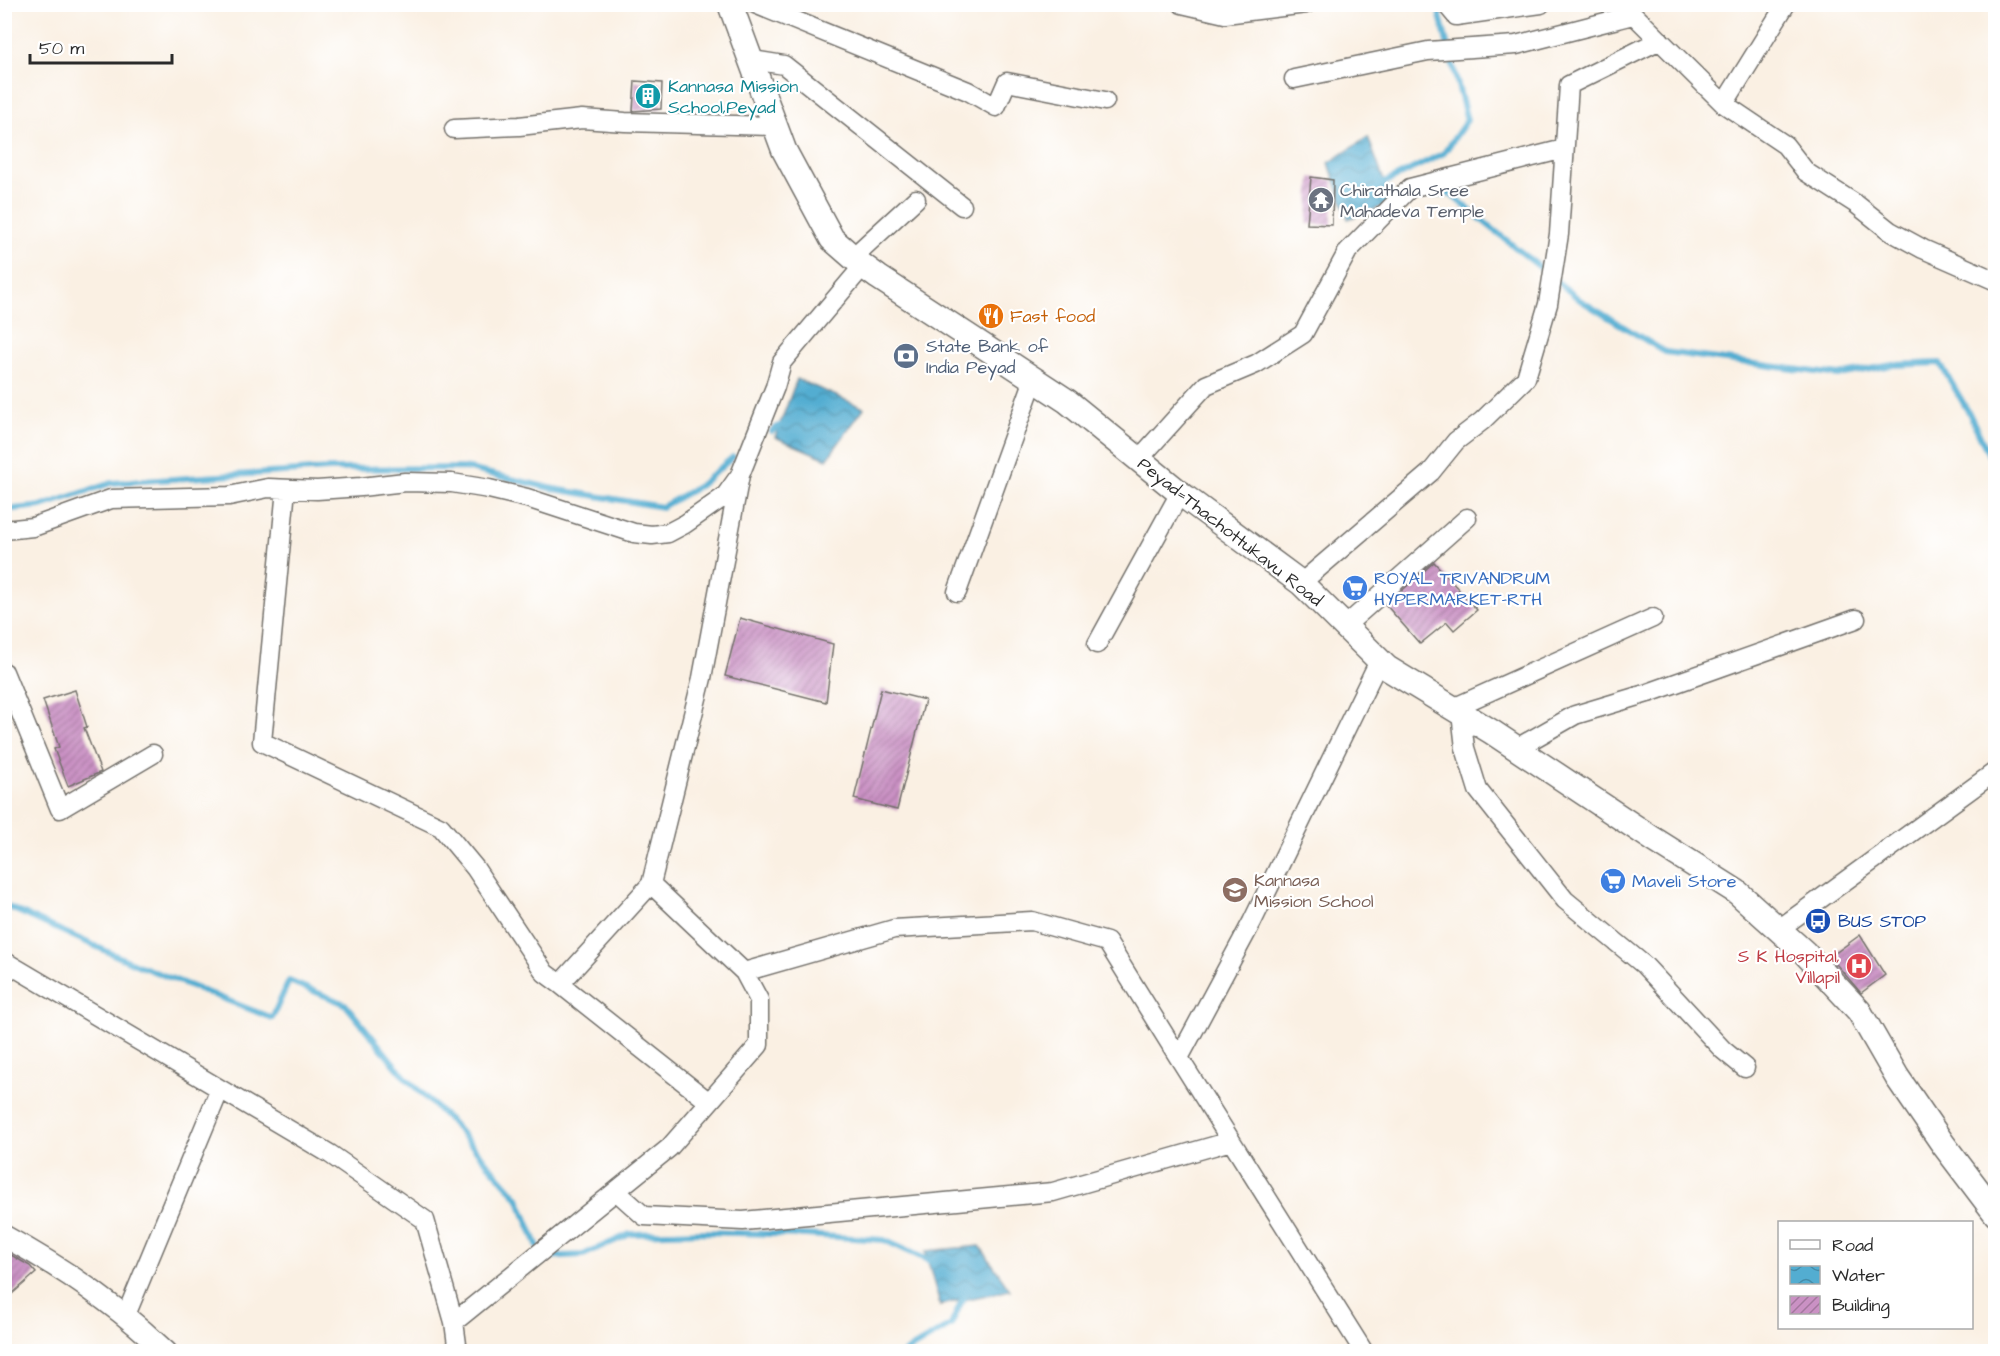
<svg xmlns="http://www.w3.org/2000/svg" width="2000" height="1356" font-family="'Architects Daughter',sans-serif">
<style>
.water{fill:url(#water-waves);stroke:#3f6c7e;stroke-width:1.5}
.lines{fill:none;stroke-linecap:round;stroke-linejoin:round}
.stream{stroke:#53add1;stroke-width:6}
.building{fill:url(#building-hatch)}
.minor-casing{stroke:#73706b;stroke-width:21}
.tertiary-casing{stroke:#73706b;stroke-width:24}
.secondary-casing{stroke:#73706b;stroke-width:27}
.minor{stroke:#fff;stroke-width:18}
.tertiary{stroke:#fff;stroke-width:21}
.secondary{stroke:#fff;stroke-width:24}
.labels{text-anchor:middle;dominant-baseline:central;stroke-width:4.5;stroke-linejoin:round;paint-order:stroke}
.culture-label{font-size:18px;fill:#0d838f;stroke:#fff;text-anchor:start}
.worship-label{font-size:18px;fill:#5b616d;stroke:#fff;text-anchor:start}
.food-label{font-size:18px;fill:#c56008;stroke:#fff;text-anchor:start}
.service-label{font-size:18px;fill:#4e5e75;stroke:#fff;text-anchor:start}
.street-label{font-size:18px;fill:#2b2b2b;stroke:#fff}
.shop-label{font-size:18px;fill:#366cbe;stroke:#fff;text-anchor:start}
.education-label{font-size:18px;fill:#785e54;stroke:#fff;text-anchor:start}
.transit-label{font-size:18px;fill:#164399;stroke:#fff;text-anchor:start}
.health-label{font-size:18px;fill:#be3a42;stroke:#fff;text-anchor:end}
</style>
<defs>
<pattern id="water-waves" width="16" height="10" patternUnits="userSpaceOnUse" patternTransform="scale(1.5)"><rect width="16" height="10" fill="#53add1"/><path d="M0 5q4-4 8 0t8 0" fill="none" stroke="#458daa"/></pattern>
<pattern id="building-hatch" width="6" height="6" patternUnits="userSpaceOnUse" patternTransform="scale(1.5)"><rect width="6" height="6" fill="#ca91c4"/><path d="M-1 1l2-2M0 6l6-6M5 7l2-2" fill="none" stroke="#a4779f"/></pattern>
</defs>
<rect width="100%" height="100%" fill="#fff"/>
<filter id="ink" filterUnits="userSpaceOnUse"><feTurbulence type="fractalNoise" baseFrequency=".0167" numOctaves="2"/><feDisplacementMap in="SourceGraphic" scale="12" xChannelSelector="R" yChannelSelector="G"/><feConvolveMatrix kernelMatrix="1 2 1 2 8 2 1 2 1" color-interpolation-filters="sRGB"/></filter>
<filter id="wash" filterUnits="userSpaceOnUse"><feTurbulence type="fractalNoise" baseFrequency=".008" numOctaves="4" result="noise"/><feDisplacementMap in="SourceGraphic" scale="24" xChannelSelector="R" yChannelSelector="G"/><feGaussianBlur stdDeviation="1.35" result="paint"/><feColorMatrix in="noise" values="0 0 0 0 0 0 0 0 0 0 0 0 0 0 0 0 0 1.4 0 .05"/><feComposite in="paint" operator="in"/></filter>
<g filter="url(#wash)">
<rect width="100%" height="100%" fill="#faf0e3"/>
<path class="water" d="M1368 137 1392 203 1348 219 1329 163Z
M797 379 864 408 827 459 775 437Z
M980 1246 1010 1290 940 1305 925 1251Z"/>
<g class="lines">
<path class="stream" d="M1378 186 1444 153 1467 120 1437 4
M1410 196 1450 194 1580 300 1665 352 1839 375 1892 365 1940 363 1969 413 1996 470
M772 431 779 426 784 425
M4 510 42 506 111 483 329 469 465 468 554 489 662 507 699 486 733 457
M4 905 135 964 272 1018 289 981 345 1004 405 1077 453 1124 518 1198 542 1257 583 1255 630 1234 704 1232 805 1235 884 1240 934 1263
M905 1352 951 1325 965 1294"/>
</g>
<g id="blocks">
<path class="building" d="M635 81 662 83 661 109 633 111Z
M1311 177 1333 180 1332 225 1307 224Z
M1434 562 1477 610 1454 630 1447 622 1420 644 1386 605Z
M740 618 833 644 826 702 725 676Z
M881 689 925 700 897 810 854 799Z
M75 690 87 727 84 728 101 772 68 786 54 749 59 747 43 700Z
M1860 935 1885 975 1861 993 1830 957Z
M11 1255 30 1266 36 1273 12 1294 4 1285V1260Z"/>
</g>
</g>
<g filter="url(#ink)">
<use href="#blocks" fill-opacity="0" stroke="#73706b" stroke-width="1.5"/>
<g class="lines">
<g class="minor-casing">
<path id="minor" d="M755 4 968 91 996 107 1007 82 1105 101
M1182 4 1225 14 1306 4
M1446 4 1456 16 1541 4
M1623 4 1724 104 1785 145 1806 172 1856 204 1890 231 1923 249 1996 281
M752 60 784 65 962 206
M1294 79 1428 51 1516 45 1633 15
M1724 104 1786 4
M454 129 519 126 582 119 625 122 775 126
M853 257 916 199
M1139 459 1206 385 1256 364 1303 334 1348 251 1410 188 1564 149
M286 489 262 742 441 827 475 868 545 973 560 984 651 884 702 678 740 475
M4 530 33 527 111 499 229 496 268 488 317 490 361 487 405 482 452 483 489 489 527 498 634 533 652 535 668 533 685 524 725 496 740 475 775 387 782 362 863 266
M1301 583 1431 472 1456 441 1482 421 1526 378 1548 304 1559 234 1569 85 1660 40
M957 592 1034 379
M1345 626 1467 518
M1097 644 1180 493
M4 672 60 809 153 754
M1453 708 1653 618
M1461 713 1465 748 1478 790 1565 900 1644 965 1723 1050 1745 1068
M1517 748 1575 715 1648 693 1856 619
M1779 929 1996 771
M4 961 330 1154 425 1220 454 1322 458 1352
M744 972 894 929 1032 921 1107 942 1179 1058
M560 984 709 1102
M616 1191 644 1216 743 1221 1053 1192 1231 1141
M126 1315 220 1089
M454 1322 669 1148 759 1045V1000L744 972 651 884
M1364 1352 1179 1058 1252 922 1379 661"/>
</g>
<g class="tertiary-casing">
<path id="tertiary" d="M4 1236C63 1268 118 1306 166 1352"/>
</g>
<g class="secondary-casing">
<path id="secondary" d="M730 4 784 150 832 239 863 266 878 277 1067 401 1185 497 1301 583 1387 668 1492 732 1653 839 1737 892 1804 952 1859 1011 1897 1077 1943 1144 1996 1214"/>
</g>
<use href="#minor" class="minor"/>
<use href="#tertiary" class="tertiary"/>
<use href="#secondary" class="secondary"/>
</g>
</g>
<defs>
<g id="building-disc" transform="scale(1.35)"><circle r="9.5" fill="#0f9aa8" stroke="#fff"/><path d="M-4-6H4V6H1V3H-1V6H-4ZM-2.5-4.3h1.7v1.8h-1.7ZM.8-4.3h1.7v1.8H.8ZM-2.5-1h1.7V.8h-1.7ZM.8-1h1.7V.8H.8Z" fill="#fff"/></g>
<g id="temple-disc" transform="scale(1.35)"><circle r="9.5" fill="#6b7280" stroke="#fff"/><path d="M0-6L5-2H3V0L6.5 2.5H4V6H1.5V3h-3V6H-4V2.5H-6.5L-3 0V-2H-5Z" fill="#fff"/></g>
<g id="restaurant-disc" transform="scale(1.35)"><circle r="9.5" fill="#e8710a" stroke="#fff"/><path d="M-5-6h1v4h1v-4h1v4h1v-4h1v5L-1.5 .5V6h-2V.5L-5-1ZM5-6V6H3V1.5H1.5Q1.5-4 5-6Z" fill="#fff"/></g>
<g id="bank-disc" transform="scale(1.35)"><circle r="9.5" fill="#5c6f8a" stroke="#fff"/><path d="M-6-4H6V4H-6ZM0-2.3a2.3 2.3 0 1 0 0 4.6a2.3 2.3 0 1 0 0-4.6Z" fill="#fff"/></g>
<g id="supermarket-disc" transform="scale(1.35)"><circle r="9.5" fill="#3f7fe0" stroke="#fff"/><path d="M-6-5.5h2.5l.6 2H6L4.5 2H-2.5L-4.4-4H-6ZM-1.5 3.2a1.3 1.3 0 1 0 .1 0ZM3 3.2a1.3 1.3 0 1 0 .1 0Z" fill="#fff"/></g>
<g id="school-disc" transform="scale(1.35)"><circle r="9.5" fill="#8d6e63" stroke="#fff"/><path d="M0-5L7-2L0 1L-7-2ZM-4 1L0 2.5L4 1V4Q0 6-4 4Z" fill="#fff"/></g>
<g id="bus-disc" transform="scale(1.35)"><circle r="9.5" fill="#1a4fb4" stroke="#fff"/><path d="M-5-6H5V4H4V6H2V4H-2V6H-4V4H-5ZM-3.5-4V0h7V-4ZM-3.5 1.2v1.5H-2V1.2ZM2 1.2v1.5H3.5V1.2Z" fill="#fff"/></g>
<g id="hospital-disc" transform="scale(1.35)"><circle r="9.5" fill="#e0444e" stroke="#fff"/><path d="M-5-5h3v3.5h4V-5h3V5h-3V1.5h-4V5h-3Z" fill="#fff"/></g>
</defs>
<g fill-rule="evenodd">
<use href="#building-disc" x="648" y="96"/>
<use href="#temple-disc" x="1321" y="200"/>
<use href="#restaurant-disc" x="991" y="316"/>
<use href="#bank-disc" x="906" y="356"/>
<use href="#supermarket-disc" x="1355" y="588"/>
<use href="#supermarket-disc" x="1613" y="881"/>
<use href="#school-disc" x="1235" y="890"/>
<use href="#bus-disc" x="1818" y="921"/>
<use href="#hospital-disc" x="1859" y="966"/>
</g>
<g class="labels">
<g class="culture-label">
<text x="668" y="86">Kannasa Mission<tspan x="668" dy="21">School,Peyad</tspan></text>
</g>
<g class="worship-label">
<text x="1340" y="190">Chirathala Sree<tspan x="1340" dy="21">Mahadeva Temple</tspan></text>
</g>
<g class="food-label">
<text x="1010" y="316">Fast food</text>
</g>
<g class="service-label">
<text x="926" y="346">State Bank of<tspan x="926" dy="21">India Peyad</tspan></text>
</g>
<g class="street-label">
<text transform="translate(1230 532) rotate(38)">Peyad=Thachottukavu Road</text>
</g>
<g class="shop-label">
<text x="1374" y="578">ROYAL TRIVANDRUM<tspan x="1374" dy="21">HYPERMARKET-RTH</tspan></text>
<text x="1632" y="881">Maveli Store</text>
</g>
<g class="education-label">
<text x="1254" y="880">Kannasa<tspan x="1254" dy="21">Mission School</tspan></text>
</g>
<g class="transit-label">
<text x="1838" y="921">BUS STOP</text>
</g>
<g class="health-label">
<text x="1840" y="956">S K Hospital,<tspan x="1840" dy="21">Villapil</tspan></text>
</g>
</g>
<rect width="2000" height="1356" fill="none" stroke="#fff" stroke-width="24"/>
<rect x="1778" y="1221" width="195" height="108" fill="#ffffff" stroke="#aaaaaa" stroke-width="1.5"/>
<rect x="1790" y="1240" width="30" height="9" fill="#ffffff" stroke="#aaaaaa" stroke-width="1.5"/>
<text x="1832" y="1251" font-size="18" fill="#2b2b2b">Road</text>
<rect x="1790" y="1266" width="30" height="18" fill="url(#water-waves)" stroke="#aaaaaa" stroke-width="1.5"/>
<text x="1832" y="1281" font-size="18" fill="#2b2b2b">Water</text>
<rect x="1790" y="1296" width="30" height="18" fill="url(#building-hatch)" stroke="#aaaaaa" stroke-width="1.5"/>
<text x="1832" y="1311" font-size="18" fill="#2b2b2b">Building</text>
<path d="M30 54v9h142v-9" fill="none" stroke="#2b2b2b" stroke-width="3"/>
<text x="39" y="54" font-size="18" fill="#2b2b2b" stroke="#ffffff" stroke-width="4.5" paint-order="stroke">50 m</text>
</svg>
